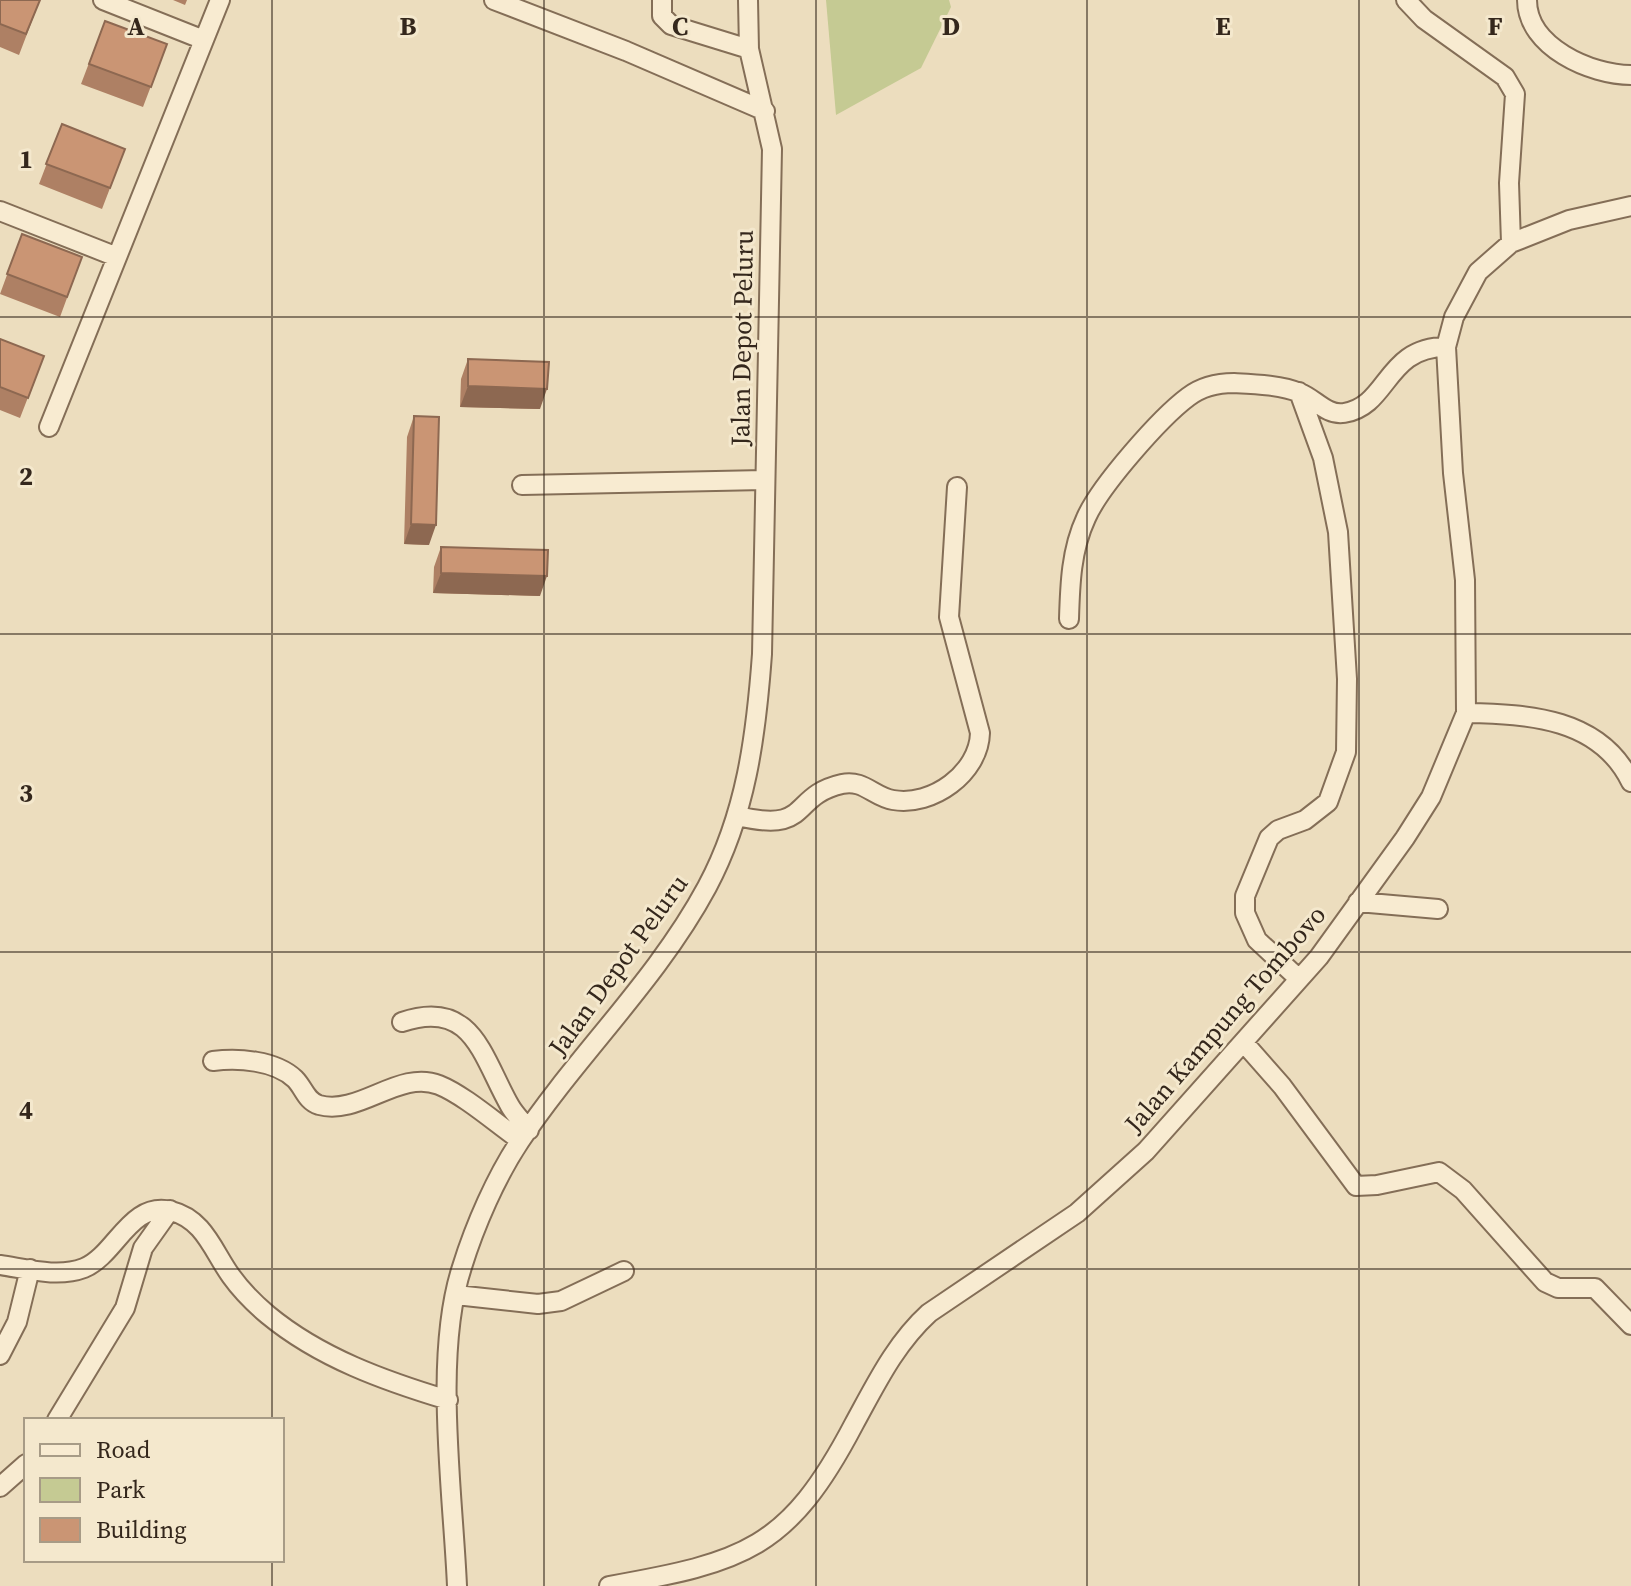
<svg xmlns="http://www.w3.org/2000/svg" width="1631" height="1586" font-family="'Source Serif 4',serif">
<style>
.green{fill:#c5ca93}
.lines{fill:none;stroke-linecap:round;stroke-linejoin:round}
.minor-casing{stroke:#846e57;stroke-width:22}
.minor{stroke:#f8ebd1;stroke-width:18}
.wall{fill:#ae8064}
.shaded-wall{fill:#8d6851}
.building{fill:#ca9574;stroke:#8d6851;stroke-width:2}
.grid{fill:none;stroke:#34271c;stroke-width:2;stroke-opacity:0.55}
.labels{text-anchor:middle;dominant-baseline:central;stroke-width:6;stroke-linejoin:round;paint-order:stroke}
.street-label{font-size:26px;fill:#34271c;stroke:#f4e8cd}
.grid-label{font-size:26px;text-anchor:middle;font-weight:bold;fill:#34271c;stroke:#f4e8cd;stroke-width:6;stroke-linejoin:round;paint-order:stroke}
</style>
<rect width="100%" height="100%" fill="#ecddbe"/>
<path class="green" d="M826 0H949L951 7 921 68 836 115Z"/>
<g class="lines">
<g class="minor-casing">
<path id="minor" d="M103 0 204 40
M494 0 626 51 765 111
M662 0V16L671 25 749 49
M1406 0 1424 19 1505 77 1515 94 1509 183 1511 243
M1527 0C1527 47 1591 75 1631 75
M0 211 117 257
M1299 392 1323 458 1338 532 1347 679 1346 752 1328 802 1305 820 1278 830 1269 838 1245 896V913L1257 940 1299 979
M49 427 220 0
M522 485 765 480
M1069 619C1070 585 1071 550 1086 518 1100 486 1160 418 1188 397 1201 387 1218 383 1234 383 1254 384 1282 385 1300 393 1314 398 1327 416 1344 413 1389 406 1385 347 1446 347
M1466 713C1529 714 1600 718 1631 782
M738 816C812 834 789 796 842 784 863 779 874 797 893 800 932 807 979 773 980 733L949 617 957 487
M1358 902 1438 909
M402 1022C473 998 482 1057 510 1106 515 1115 523 1122 529 1130
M1245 1044 1282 1086 1356 1186 1377 1185 1439 1172 1463 1190 1545 1282 1558 1288H1595L1631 1325
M213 1061C238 1058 275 1060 295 1079 304 1088 306 1101 319 1105 360 1116 399 1069 439 1085 464 1095 497 1124 520 1140
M0 1265C27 1269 58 1278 84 1268 116 1255 130 1201 171 1211 204 1219 213 1251 231 1276 241 1290 255 1304 268 1315 320 1358 385 1381 448 1400
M456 1295 538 1304 561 1301 624 1271
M0 1355 17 1322 30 1269
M57 1420 125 1308 143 1248 170 1210
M0 1487 26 1464
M457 1586C453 1493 433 1355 462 1267 475 1225 496 1177 520 1141 578 1054 657 980 707 887 746 814 756 737 762 654L772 149 749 49 748 0
M609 1586C744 1562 788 1550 854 1424 876 1384 895 1344 929 1313L1077 1213 1146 1151 1319 957 1405 838 1431 797 1466 713 1465 580 1453 473 1446 347 1454 317 1478 272 1511 243 1569 220 1631 206"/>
</g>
<use href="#minor" class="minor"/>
</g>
<path class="wall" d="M0 0H40L19 55 0 47Z
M173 0H187L185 5Z
M105 21 167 44 143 107 81 84Z
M62 124 125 149 102 209 39 184Z
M22 234 82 257 60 317 0 294Z
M0 339 44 356 20 418 0 410Z
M468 359 540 409 460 407 461 379Z
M414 416 429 545 404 544 407 437Z
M441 547 540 596 433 593 434 567Z"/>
<path class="shaded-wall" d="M468 386 547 389 540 409 460 407Z
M411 524 436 525 429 545 404 544Z
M441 573 547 576 540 596 433 593Z"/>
<path class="building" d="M0 0H40L26 34 0 24Z
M105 21 167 44 151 87 89 64Z
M62 124 125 149 110 188 46 164Z
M22 234 82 257 67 297 7 274Z
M0 339 44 356 28 398 0 387Z
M468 359 549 362 547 389 468 386Z
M414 416 439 417 436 525 411 524Z
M441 547 548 550 547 576 441 573Z"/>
<path class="grid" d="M272 0V1420M544 0V1586M816 0V1586M1087 0V1586M1359 0V1586M0 317H1631M0 634H1631M0 952H1631M0 1269H1631M272 1560V1586"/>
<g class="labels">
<g class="street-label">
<text transform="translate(742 338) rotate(-89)">Jalan Depot Peluru</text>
<text transform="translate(618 965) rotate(-54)">Jalan Depot Peluru</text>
<text transform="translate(1225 1019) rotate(-49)">Jalan Kampung Tombovo</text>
</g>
</g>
<g class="grid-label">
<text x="136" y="35">A</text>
<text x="408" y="35">B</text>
<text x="680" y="35">C</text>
<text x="951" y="35">D</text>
<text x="1223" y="35">E</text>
<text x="1495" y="35">F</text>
<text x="26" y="168">1</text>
<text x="26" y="485">2</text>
<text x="26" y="802">3</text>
<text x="26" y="1119">4</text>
</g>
<rect x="24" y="1418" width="260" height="144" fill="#f4e8cd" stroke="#a79b86" stroke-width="2"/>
<rect x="40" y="1444" width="40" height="12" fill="#f8ebd1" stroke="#a79b86" stroke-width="2"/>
<text x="96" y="1458" font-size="24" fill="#34271c">Road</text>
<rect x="40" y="1478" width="40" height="24" fill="#c5ca93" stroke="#a79b86" stroke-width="2"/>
<text x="96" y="1498" font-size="24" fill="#34271c">Park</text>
<rect x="40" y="1518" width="40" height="24" fill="#ca9574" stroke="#a79b86" stroke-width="2"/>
<text x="96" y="1538" font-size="24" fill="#34271c">Building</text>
</svg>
